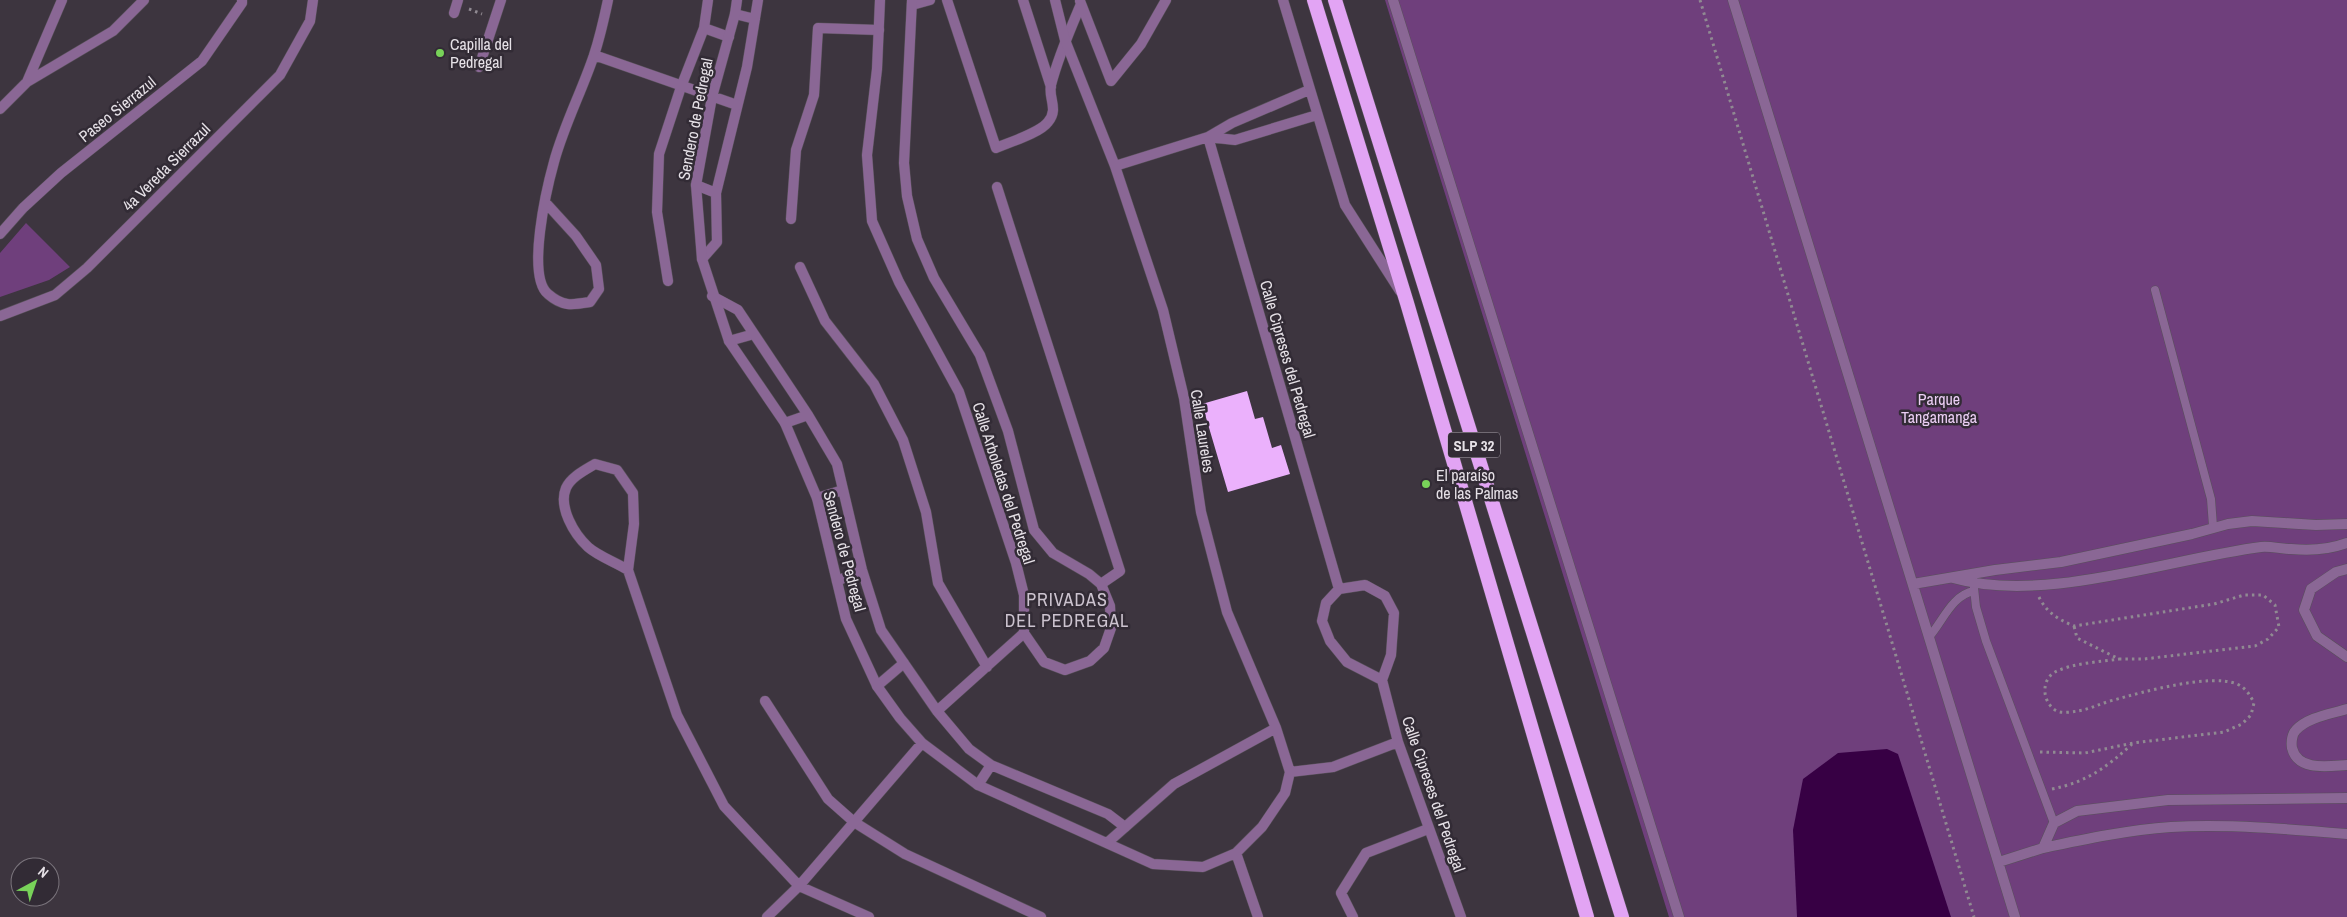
<svg xmlns="http://www.w3.org/2000/svg" width="2347" height="917" font-family="'Archivo Narrow',sans-serif">
<style>
.green{fill:#6f3f7c}
.water{fill:#370044}
.building{fill:#ebb1fc}
.lines{fill:none;stroke-linecap:round;stroke-linejoin:round}
.service-casing{stroke:#58515a;stroke-width:9}
.pedestrian-casing{stroke:#58515a;stroke-width:11}
.minor-casing{stroke:#58515a;stroke-width:11}
.trunk-casing{stroke:#58515a;stroke-width:15}
.path{stroke:#908a92;stroke-width:3;stroke-dasharray:2.5 4;stroke-linecap:butt}
.service{stroke:#8a6795;stroke-width:8}
.pedestrian{stroke:#8a6795;stroke-width:10}
.minor{stroke:#8a6795;stroke-width:10}
.trunk{stroke:#e2a4f4;stroke-width:14}
.poi-dot{fill:#78d259;stroke:#322b35;stroke-width:2}
.labels{text-anchor:middle;dominant-baseline:central;stroke-width:5;stroke-linejoin:round;paint-order:stroke}
.shield{fill:#322b35;stroke:#b0aab2;stroke-width:1}
.shield-label{font-size:15px;font-weight:bold;fill:#e6e1e7}
.poi-label{font-size:16px;fill:#e6e1e7;stroke:#322b35;text-anchor:start}
.street-label{font-size:16px;fill:#e6e1e7;stroke:#322b35}
.park-label{font-size:16px;fill:#ebcef4;stroke:#322b35}
.neighbourhood-label{font-size:18px;letter-spacing:1px;fill:#ccc3cf;stroke:#322b35}
</style>
<rect width="100%" height="100%" fill="#3d353f"/>
<path class="green" d="M1385 0H2347V917H1669Z
M26 223 70 267 49 280 0 297V253Z"/>
<path class="water" d="M1887 749 1898 754 1951 917H1797L1793 830 1803 779 1838 753Z"/>
<path class="building" d="M1247 391 1255 419 1263 417 1272 448 1281 445 1290 474 1228 492 1202 404Z"/>
<g class="lines">
<g class="service-casing">
<path id="service" d="M2155 290 2211 499 2213 526
M1973 578 1976 607 1986 641 2054 823
M1929 637C1943 621 1952 595 1974 591"/>
</g>
<g class="pedestrian-casing">
<path id="pedestrian" d="M947 0 996 148C1010 142 1040 133 1048 122 1059 109 1048 98 1051 85 1058 57 1070 30 1081 4
M1023 0 1051 87
M1080 1 1111 81
M912 5 930 0
M735 14 755 19
M704 28 729 37
M1111 81 1141 44 1166 0
M696 185 716 193
M997 187 1120 571 1101 584
M791 219 796 150 814 95 818 28 879 30
M702 259 717 242 716 193 747 67 758 0
M800 267 825 321 874 384 903 440 926 512 938 583 987 667
M668 281 657 212 659 154 681 87 704 28 708 0
M712 296 738 310 808 415 837 464 862 570 881 630 937 711 969 749 991 765 1108 814 1125 827
M729 341 754 334
M785 423 808 415
M817 498 843 490
M837 581 862 570
M877 686 904 663
M765 701 828 799 854 822 905 854 1041 917
M937 711 1024 633
M978 785 991 765
M1353 917 1341 893 1366 853 1428 829"/>
</g>
<g class="minor-casing">
<path id="minor" d="M737 0 735 14 712 97 696 185 702 259 729 341 785 423 817 498 846 619 877 686 900 718 922 743 978 785 1153 864 1203 867 1236 853 1262 827 1285 793 1290 772 1276 728 1227 612 1201 512 1184 398 1163 310 1115 166 1065 40 1055 0
M880 0 877 69 867 155 872 221 899 282 959 392 1016 563 1024 595V633L1044 662 1065 670 1090 661 1104 648 1111 628 1110 606 1101 584 1089 574 1053 553 1034 530 1008 431 980 355 934 278 917 239 907 196 904 163 912 0
M1283 0 1345 205 1400 291
M1393 0 1679 917
M1733 0 2015 917
M454 13 458 0
M594 55 737 105
M479 67 501 0
M27 82 62 0
M0 109 27 82 113 31 144 0
M1208 137 1339 589
M1208 137 1235 140 1317 115
M1115 166 1208 137 1232 123 1309 90
M545 202 576 236 596 265 599 289 590 302C572 305 563 307 548 294 526 276 547 187 554 162 564 125 582 91 594 55 600 37 604 19 608 0
M0 234 23 208 61 173 202 61 242 3V0
M0 316 55 295 87 268 280 75 310 21 313 0
M2347 569 2336 572 2311 589 2304 610 2317 636 2347 657
M628 570C615 562 598 556 588 547 574 534 558 507 566 488 571 477 585 470 595 464L617 470 633 493 634 524 628 570 677 715 724 806 799 886 869 917
M1953 578C2044 604 2168 559 2261 547 2271 546 2281 549 2291 549 2311 551 2328 550 2347 543
M1913 584 1995 570 2061 562 2192 534 2228 524 2252 521 2316 525 2347 524
M1382 680 1347 662 1330 641 1322 621 1326 603 1339 589 1365 585 1385 596 1394 613 1391 655 1382 680 1398 742 1461 917
M2347 709C2331 714 2308 717 2296 730 2292 734 2291 742 2292 748 2298 772 2329 766 2347 765
M1290 772 1333 767 1398 742
M1107 843 1174 784 1276 728
M2043 848C2085 839 2128 830 2171 827 2229 824 2289 829 2347 834
M1236 853 1258 917
M1999 862 2043 848 2054 823 2077 811 2168 800 2347 798
M767 917 799 886 922 743"/>
</g>
<g class="trunk-casing">
<path id="trunk" d="M1314 0 1407 303 1587 917
M1335 0 1622 917"/>
</g>
<path class="path" d="M1700 0 1974 917
M469 9 482 14
M2039 597C2046 612 2059 620 2074 626L2214 604 2244 595H2263L2275 605 2279 627 2268 639 2255 646 2144 659H2119L2077 638 2074 626
M2040 752 2085 753 2133 743 2224 732 2242 724 2251 715 2254 703C2250 695 2246 688 2237 684 2211 673 2142 692 2114 700 2101 703 2091 709 2078 711 2071 712 2061 714 2055 710 2042 701 2041 680 2055 672 2073 663 2099 662 2119 659
M2052 789C2087 782 2107 767 2132 744"/>
<use href="#service" class="service"/>
<use href="#pedestrian" class="pedestrian"/>
<use href="#minor" class="minor"/>
<use href="#trunk" class="trunk"/>
</g>
<g class="poi-dot">
<circle cx="440" cy="53" r="5"/>
<circle cx="1426" cy="484" r="5"/>
</g>
<g class="labels">
<rect class="shield" x="1448" y="432.5" width="52" height="25" rx="4"/>
<g class="shield-label">
<text x="1474" y="445">SLP 32</text>
</g>
<g class="poi-label">
<text x="450" y="44">Capilla del<tspan x="450" dy="18">Pedregal</tspan></text>
<text x="1436" y="475">El paraíso<tspan x="1436" dy="18">de las Palmas</tspan></text>
</g>
<g class="street-label">
<text transform="translate(117 109) rotate(-39)">Paseo Sierrazul</text>
<text transform="translate(695 119) rotate(-79)">Sendero de Pedregal</text>
<text transform="translate(166 167) rotate(-45)">4a Vereda Sierrazul</text>
<text transform="translate(1288 359) rotate(74)">Calle Cipreses del Pedregal</text>
<text transform="translate(1203 431) rotate(81)">Calle Laureles</text>
<text transform="translate(1004 483) rotate(72)">Calle Arboledas del Pedregal</text>
<text transform="translate(845 551) rotate(75)">Sendero de Pedregal</text>
<text transform="translate(1434 794) rotate(71)">Calle Cipreses del Pedregal</text>
</g>
<g class="park-label">
<text x="1939" y="399">Parque<tspan x="1939" dy="18">Tangamanga</tspan></text>
</g>
<g class="neighbourhood-label">
<text x="1067" y="599">PRIVADAS<tspan x="1067" dy="21">DEL PEDREGAL</tspan></text>
</g>
</g>
<g transform="translate(35 882) rotate(40)"><circle r="24" fill="#322b35" stroke="#7a747c"/>
<path d="M0-4L9 19L0 12L-9 19Z" fill="#78d259"/>
<text y="-8" font-size="14" font-weight="bold" text-anchor="middle" fill="#e6e1e7">N</text>
</g>
</svg>
